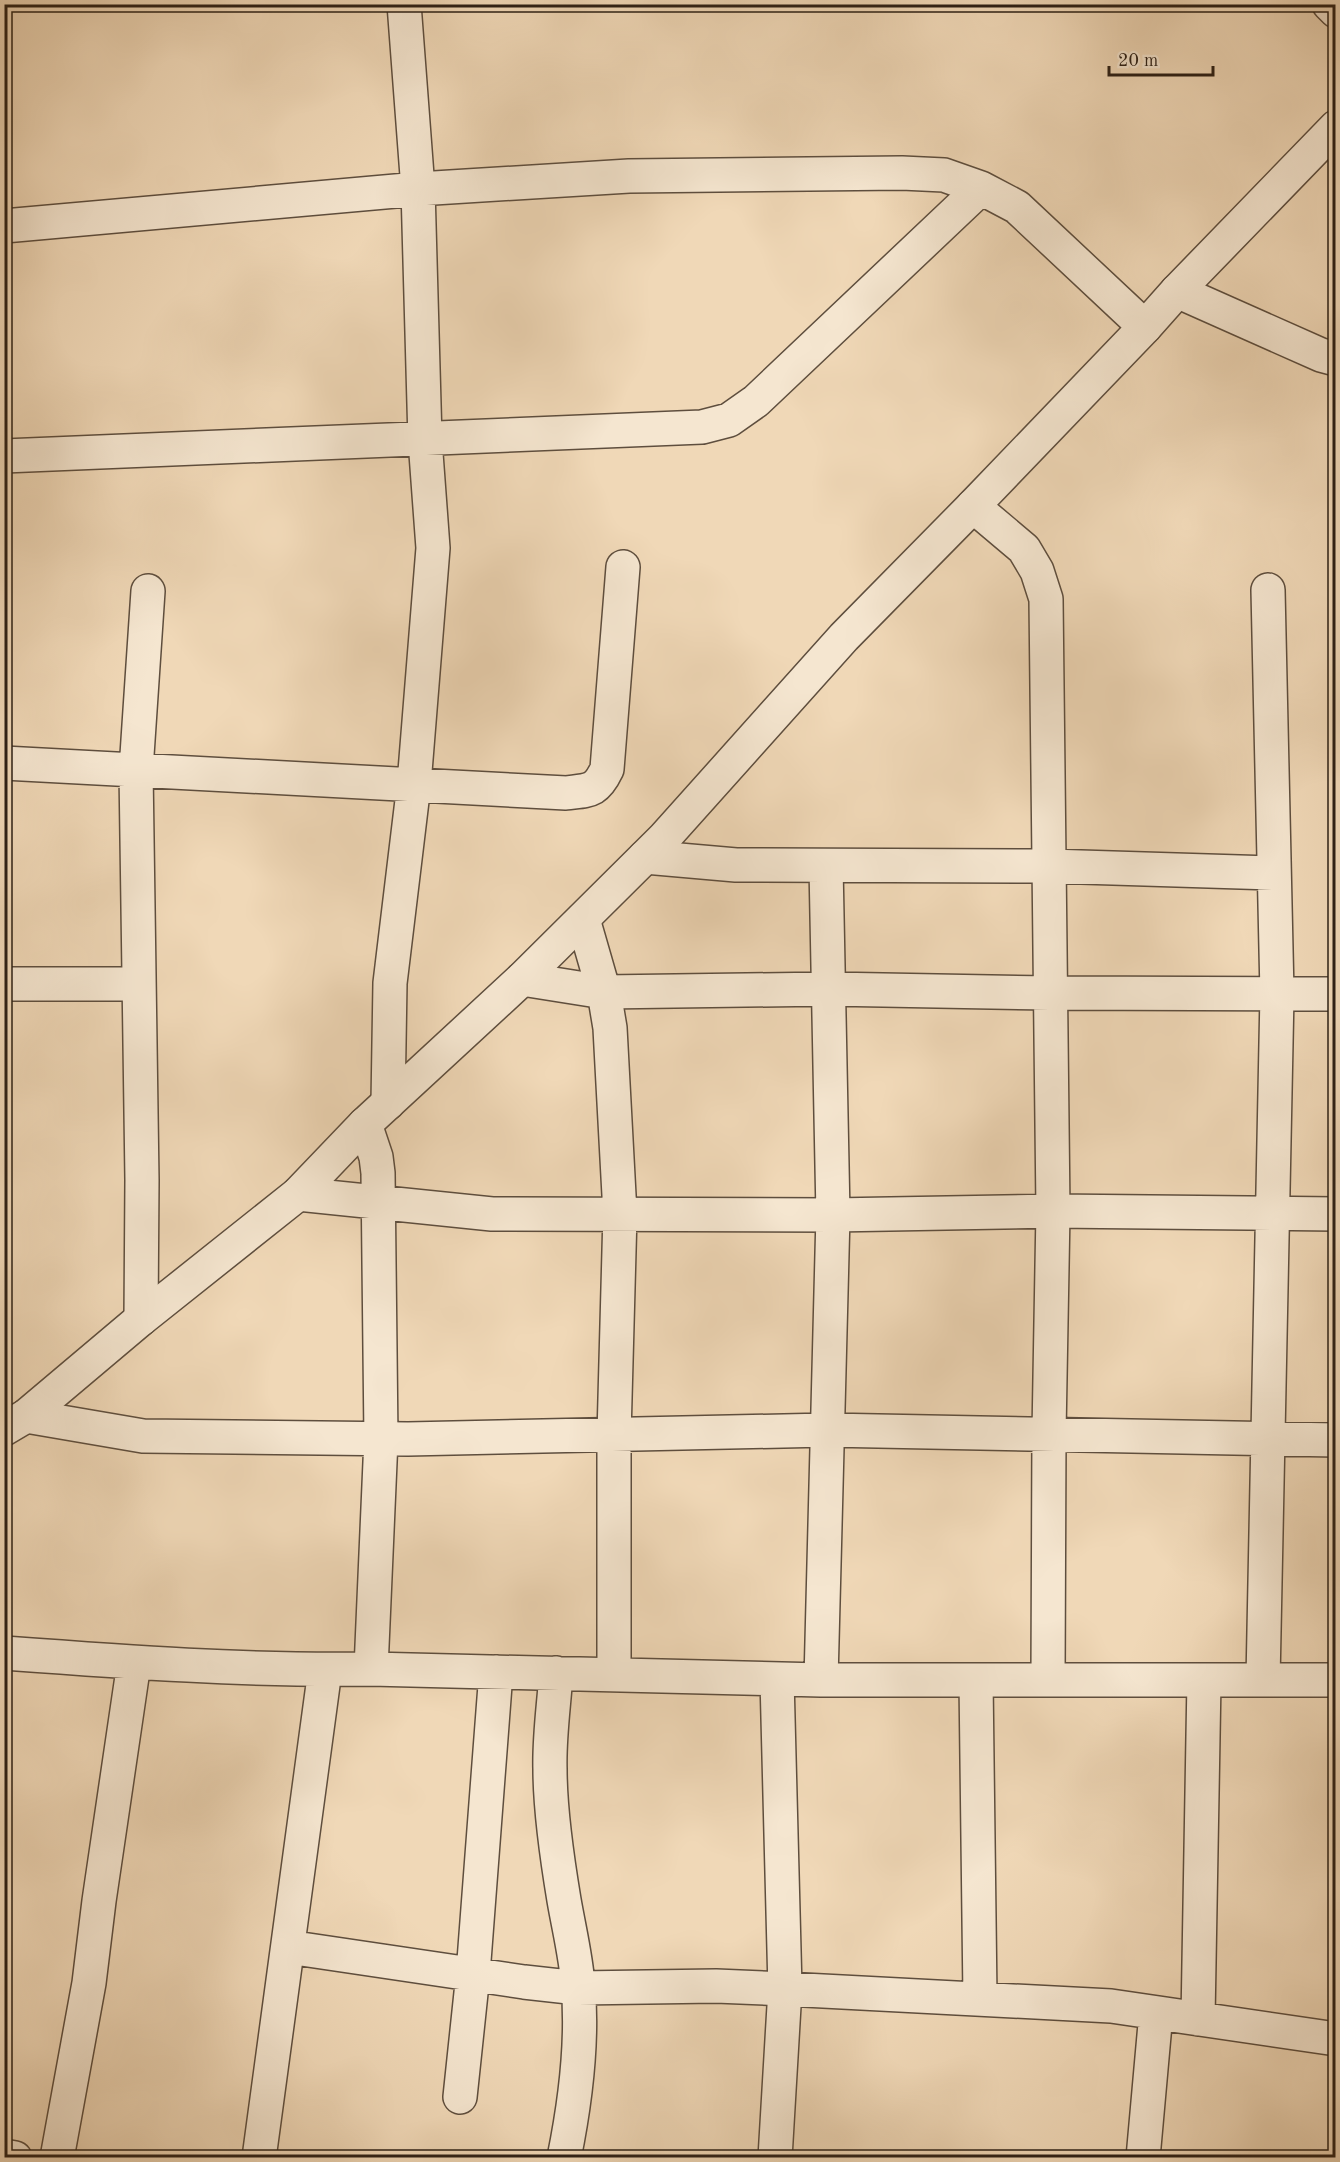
<svg xmlns="http://www.w3.org/2000/svg" width="1340" height="2162" font-family="'Old Standard TT',serif">
<style>
.lines{fill:none;stroke-linecap:round;stroke-linejoin:round}
.minor-casing{stroke:#5e4e3e;stroke-width:36}
.tertiary-casing{stroke:#5e4e3e;stroke-width:36}
.minor{stroke:#f5e6d0;stroke-width:33}
.tertiary{stroke:#f5e6d0;stroke-width:33}
</style>
<rect width="100%" height="100%" fill="#f0d8b7"/>
<filter id="stains"><feTurbulence type="fractalNoise" baseFrequency=".00333" numOctaves="4"/><feColorMatrix values="0 0 0 0 .2 0 0 0 0 .09 0 0 0 0 .02 0 0 0 .5 -.17"/></filter>
<radialGradient id="worn" r=".72"><stop offset=".6" stop-color="#630" stop-opacity="0"/><stop offset="1" stop-color="#630" stop-opacity=".3"/></radialGradient>
<g class="lines">
<g class="minor-casing">
<path id="minor" d="M1329 4 1336 11
M4 226 418 189 629 176 902 173 944 175 981 188 1017 207 1145 327
M1177 291 1321 355 1336 359
M4 456 702 427 729 420 756 401 981 188
M973 506 1024 549 1037 571 1046 599 1053 1211 1049 1433 1048 1680
M4 763 566 793C590 790 596 792 607 769L623 567
M645 857 736 865 1049 866 1274 873
M583 919 604 992 610 1028 620 1214 614 1435V1675
M522 979 604 992 829 989 1050 993 1336 994
M4 984H139
M388 1103 390 983 414 784 433 548 425 440 418 189 404 4
M365 1124 376 1157 378 1173 381 1439 371 1669
M298 1194 492 1214 833 1215 1053 1211 1336 1214
M141 1319 142 1180 136 770 148 591
M26 1416 143 1436 408 1439 827 1430 1336 1440
M4 1653C126 1662 249 1671 371 1669L821 1680H1336
M556 1673C554 1705 549 1737 550 1769 550 1811 557 1858 564 1900 569 1929 576 1957 578 1985 583 2040 575 2104 564 2158
M821 1680 833 1215 826 866
M976 1680 980 1998
M1263 1680 1277 994 1268 590
M288 1947 524 1982 578 1988 716 1986 785 1989 1111 2006 1336 2039
M1198 2019 1204 1680
M460 2097 473 1974 496 1672
M4 2156 15 2158
M57 2158 89 1983 99 1901 134 1663
M259 2158 325 1670
M775 2158 785 1989 777 1679
M1143 2158 1156 2013"/>
</g>
<g class="tertiary-casing">
<path id="tertiary" d="M4 1429 26 1416 141 1319 298 1194 365 1124 522 979 664 838 844 637 973 506 1145 327 1177 291 1336 127"/>
</g>
<use href="#minor" class="minor"/>
<use href="#tertiary" class="tertiary"/>
</g>
<rect width="1340" height="2162" fill="none" stroke="#f0d8b7" stroke-width="24"/>
<rect x="6" y="6" width="1328" height="2150" fill="none" stroke="#2d2016" stroke-width="3"/>
<rect x="12" y="12" width="1316" height="2138" fill="none" stroke="#2d2016" stroke-width="1.5"/>
<path d="M1109 66v9h104v-9" fill="none" stroke="#2d2016" stroke-width="3"/>
<text x="1118" y="66" font-size="18" fill="#2d2016" stroke="#f5e6d0" stroke-width="4.5" paint-order="stroke">20 m</text>
<rect width="100%" height="100%" filter="url(#stains)"/>
<rect width="100%" height="100%" fill="url(#worn)"/>
</svg>
